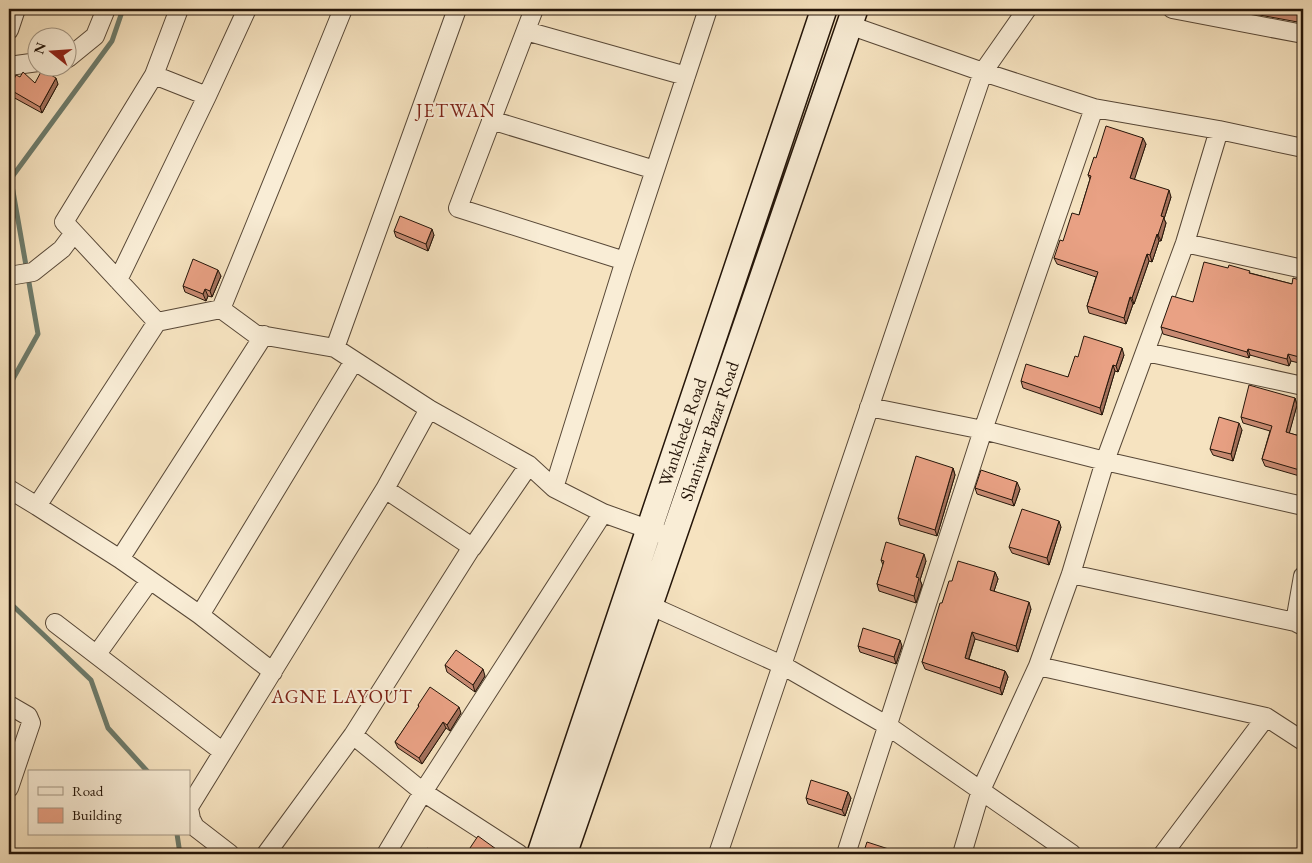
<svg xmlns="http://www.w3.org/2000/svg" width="1312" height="863" font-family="'EB Garamond',serif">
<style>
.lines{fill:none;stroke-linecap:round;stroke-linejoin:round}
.stream{stroke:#6d7b6b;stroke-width:5}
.street-casing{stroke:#584837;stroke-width:20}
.secondary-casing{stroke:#241509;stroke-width:28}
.street{stroke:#f9edd6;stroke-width:18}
.secondary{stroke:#f9edd6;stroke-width:25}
.wall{fill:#c88a72;stroke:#241509}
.shaded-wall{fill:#a3715c;stroke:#241509}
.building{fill:#e9a184;stroke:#241509}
.labels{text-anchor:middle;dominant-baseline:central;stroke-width:4;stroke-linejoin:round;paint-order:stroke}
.street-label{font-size:18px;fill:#241509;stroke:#f9edd6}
.neighbourhood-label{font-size:19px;letter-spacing:1px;fill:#7a1f14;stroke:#f9edd6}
</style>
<rect width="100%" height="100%" fill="#f6e3c0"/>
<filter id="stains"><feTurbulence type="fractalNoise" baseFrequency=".004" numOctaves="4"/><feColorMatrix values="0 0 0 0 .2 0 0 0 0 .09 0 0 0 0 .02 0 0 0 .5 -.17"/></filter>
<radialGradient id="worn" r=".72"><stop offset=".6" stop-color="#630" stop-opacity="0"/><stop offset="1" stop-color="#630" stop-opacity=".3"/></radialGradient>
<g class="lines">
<path class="stream" d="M9 181 112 41 123 9
M9 386 38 334 11 180
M9 602 91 680 108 728 148 772
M177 834 180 854"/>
<g class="street-casing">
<path id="street" d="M534 9 458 208 625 261
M1172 9 1303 34
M849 25 983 72 1027 9
M9 30 16 9
M526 31 686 76
M68 58 95 36 106 9
M9 66 38 62
M154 75 207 96
M491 120 655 170
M1185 243 1303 269
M9 276 33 272 62 249 74 233
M118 280 207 96 247 9
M221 309 343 9
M157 322 64 222 154 75 179 9
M335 348 457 9
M1146 352 1303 386
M869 407 983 430 1105 461 1303 506
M9 489 37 506 157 322 221 309 255 334 335 348 429 409 529 465
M385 489 429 409
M37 506 120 559 264 335
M673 538 603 513 554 488 622 270 708 9
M472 548 529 465 554 488
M120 559 200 615 354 361
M1071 574 1295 622 1303 626
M649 605 782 665 888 726 1072 854
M200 615 273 672
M1295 622 1303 576
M55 623 223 752
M97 654 150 580
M1038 666 1266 717
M9 705 28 716 31 723 9 788
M353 735 423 792 386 854
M189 807 385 489 472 547 353 735 266 854
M189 808 191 819 195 827 230 854
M519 854 423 792 603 513
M718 854 983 72 1094 108 1219 130 1303 148
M846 854 983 430 1094 108
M962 854 981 790 1038 666 1071 574 1105 461 1185 243 1219 130
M1163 854 1266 717 1303 741"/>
</g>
<g class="secondary-casing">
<path id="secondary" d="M540 854 824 9
M564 854 855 9"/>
</g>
<use href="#street" class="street"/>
<use href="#secondary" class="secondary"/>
</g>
<path class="wall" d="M1227 9H1303V23Z
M20 77 35 83 58 84 42 113 11 96 9 90Z
M1146 144 1134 179 1171 197 1164 219 1166 223 1161 241H1159L1152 262 1149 261 1134 304H1133L1126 324 1089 313 1087 306 1096 277 1057 264 1054 258 1079 215 1090 179 1088 175 1096 158Z
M394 231 434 235 428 251 396 237Z
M1228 268 1250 273 1292 284 1303 281V364L1291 361 1289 366 1250 355 1249 358 1163 334 1161 327 1193 302Z
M221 276 212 297 208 296 206 301 185 292 183 286Z
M1124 355 1118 372 1115 371 1102 415 1023 388 1021 381 1068 377 1078 357Z
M1295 398 1297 405 1289 433 1303 437V477L1265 466 1262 459 1270 431 1243 423 1241 417Z
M1242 430 1233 461 1213 455 1210 449Z
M953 468 955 475 937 536 900 525 898 518Z
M975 488 1020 489 1014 506 977 494Z
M1061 527 1049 565 1012 553 1009 547Z
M881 560 926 561 920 580 922 585 916 603 879 591 877 584 883 565Z
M995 572 998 579 994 591 1031 609 1018 652 975 639 969 659 1005 671 1008 677 1002 695 925 669 922 662 942 603 952 581Z
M858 646H902L896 664 860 652Z
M445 665 485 676 475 692 447 672Z
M418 705 461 713 450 731 446 728 422 764 398 748 395 742 419 707Z
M806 798H851L845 816 808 804Z"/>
<path class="shaded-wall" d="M56 78 58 84 42 113 40 107Z
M1143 138 1146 144 1133 184 1130 178Z
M1169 190 1171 197 1164 219 1166 223 1161 241 1158 235 1161 216Z
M432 229 434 235 428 251 426 244Z
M1157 234 1159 241 1152 262 1150 255Z
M1147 254 1149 261 1134 304 1132 298Z
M218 270 221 276 212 297 210 291Z
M205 289 208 296 206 301 203 294Z
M1130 297 1133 304 1126 324 1124 318Z
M1122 348 1124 355 1118 372 1116 366Z
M1248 349 1250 355 1249 358 1247 352Z
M1288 354 1291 361 1289 366 1287 359Z
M1113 365 1115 371 1102 415 1100 408Z
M1295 398 1297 405 1288 438 1286 432Z
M1239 423 1242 430 1233 461 1231 454Z
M953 468 955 475 937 536 935 530Z
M1017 482 1020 489 1014 506 1012 500Z
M1059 521 1061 527 1049 565 1047 558Z
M924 554 926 561 920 580 922 585 916 603 914 596 916 577Z
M995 572 998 579 992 597 990 590Z
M1029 602 1031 609 1018 652 1016 646Z
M972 632 975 639 967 664 965 658Z
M900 640 902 646 896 664 894 657Z
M483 669 485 676 475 692 473 685Z
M1005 671 1008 677 1002 695 1000 688Z
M459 707 461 713 450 731 447 725Z
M443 722 446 728 422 764 419 758Z
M848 792 851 798 845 816 842 810Z"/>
<path class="building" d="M1290 9H1303V13L1300 11Z
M42 70 56 78 40 107 9 89 16 75 20 77 23 72 35 83Z
M1106 126 1143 138 1130 178 1169 190 1161 216 1164 217 1158 235 1157 234 1150 255 1147 254 1132 298 1130 297 1124 318 1087 306 1098 272 1054 258 1060 240 1063 241 1072 213 1079 215 1091 176 1088 175 1094 157 1096 158Z
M400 216 432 229 426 244 394 231Z
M193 259 218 270 210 291 205 289 203 294 183 286Z
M1204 262 1228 268 1229 265 1250 271 1249 273 1292 284 1293 278 1303 281V358L1288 354 1287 359 1248 349 1247 352 1161 327 1172 296 1193 302Z
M1084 336 1122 348 1116 366 1113 365 1100 408 1021 381 1026 364 1068 377 1075 356 1078 357Z
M1249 385 1295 398 1286 432 1303 437V471L1262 459 1272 426 1241 417Z
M1219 417 1239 423 1231 454 1210 449Z
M916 456 953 468 935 530 898 518Z
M981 470 1017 482 1012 500 975 488Z
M1022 509 1059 521 1047 558 1009 547Z
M886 542 924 554 916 577 919 578 914 596 877 584 884 561 881 560Z
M958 561 995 572 990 590 1029 602 1016 646 972 632 965 658 1005 671 1000 688 922 662 940 603H942L949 581H952Z
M863 628 900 640 894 657 858 646Z
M456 650 483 669 473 685 445 665Z
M430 687 459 707 447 725 443 722 419 758 395 742 419 706 418 705Z
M811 780 848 792 842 810 806 798Z
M478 836 503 854H466Z
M867 842 904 854H863Z
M427 848 435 854H423Z"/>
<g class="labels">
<g class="street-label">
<text transform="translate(709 431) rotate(-71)">Shaniwar Bazar Road</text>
<text transform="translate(682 432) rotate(-71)">Wankhede Road</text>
</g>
<g class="neighbourhood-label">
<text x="456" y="110">JETWAN</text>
<text x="342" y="696">AGNE LAYOUT</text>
</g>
</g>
<rect width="1312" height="863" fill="none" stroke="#f6e3c0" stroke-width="30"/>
<rect x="10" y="10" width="1292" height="843" fill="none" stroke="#241509" stroke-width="2.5"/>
<rect x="15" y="15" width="1282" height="833" fill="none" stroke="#241509"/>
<rect x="28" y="770" width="162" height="65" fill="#f9edd6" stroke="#a49784"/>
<rect x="38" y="787" width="25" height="8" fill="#f9edd6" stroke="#a49784"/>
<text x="72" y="796" font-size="15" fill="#241509">Road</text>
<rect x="38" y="808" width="25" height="15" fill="#e9a184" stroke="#a49784"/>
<text x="72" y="820" font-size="15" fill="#241509">Building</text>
<g transform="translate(52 52) rotate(287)"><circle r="24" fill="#f9edd6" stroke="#a49784"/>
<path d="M0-4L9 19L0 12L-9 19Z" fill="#8f2418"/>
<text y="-8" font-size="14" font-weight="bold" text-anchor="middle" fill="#241509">N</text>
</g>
<rect width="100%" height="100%" filter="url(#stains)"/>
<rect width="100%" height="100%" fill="url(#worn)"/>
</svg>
